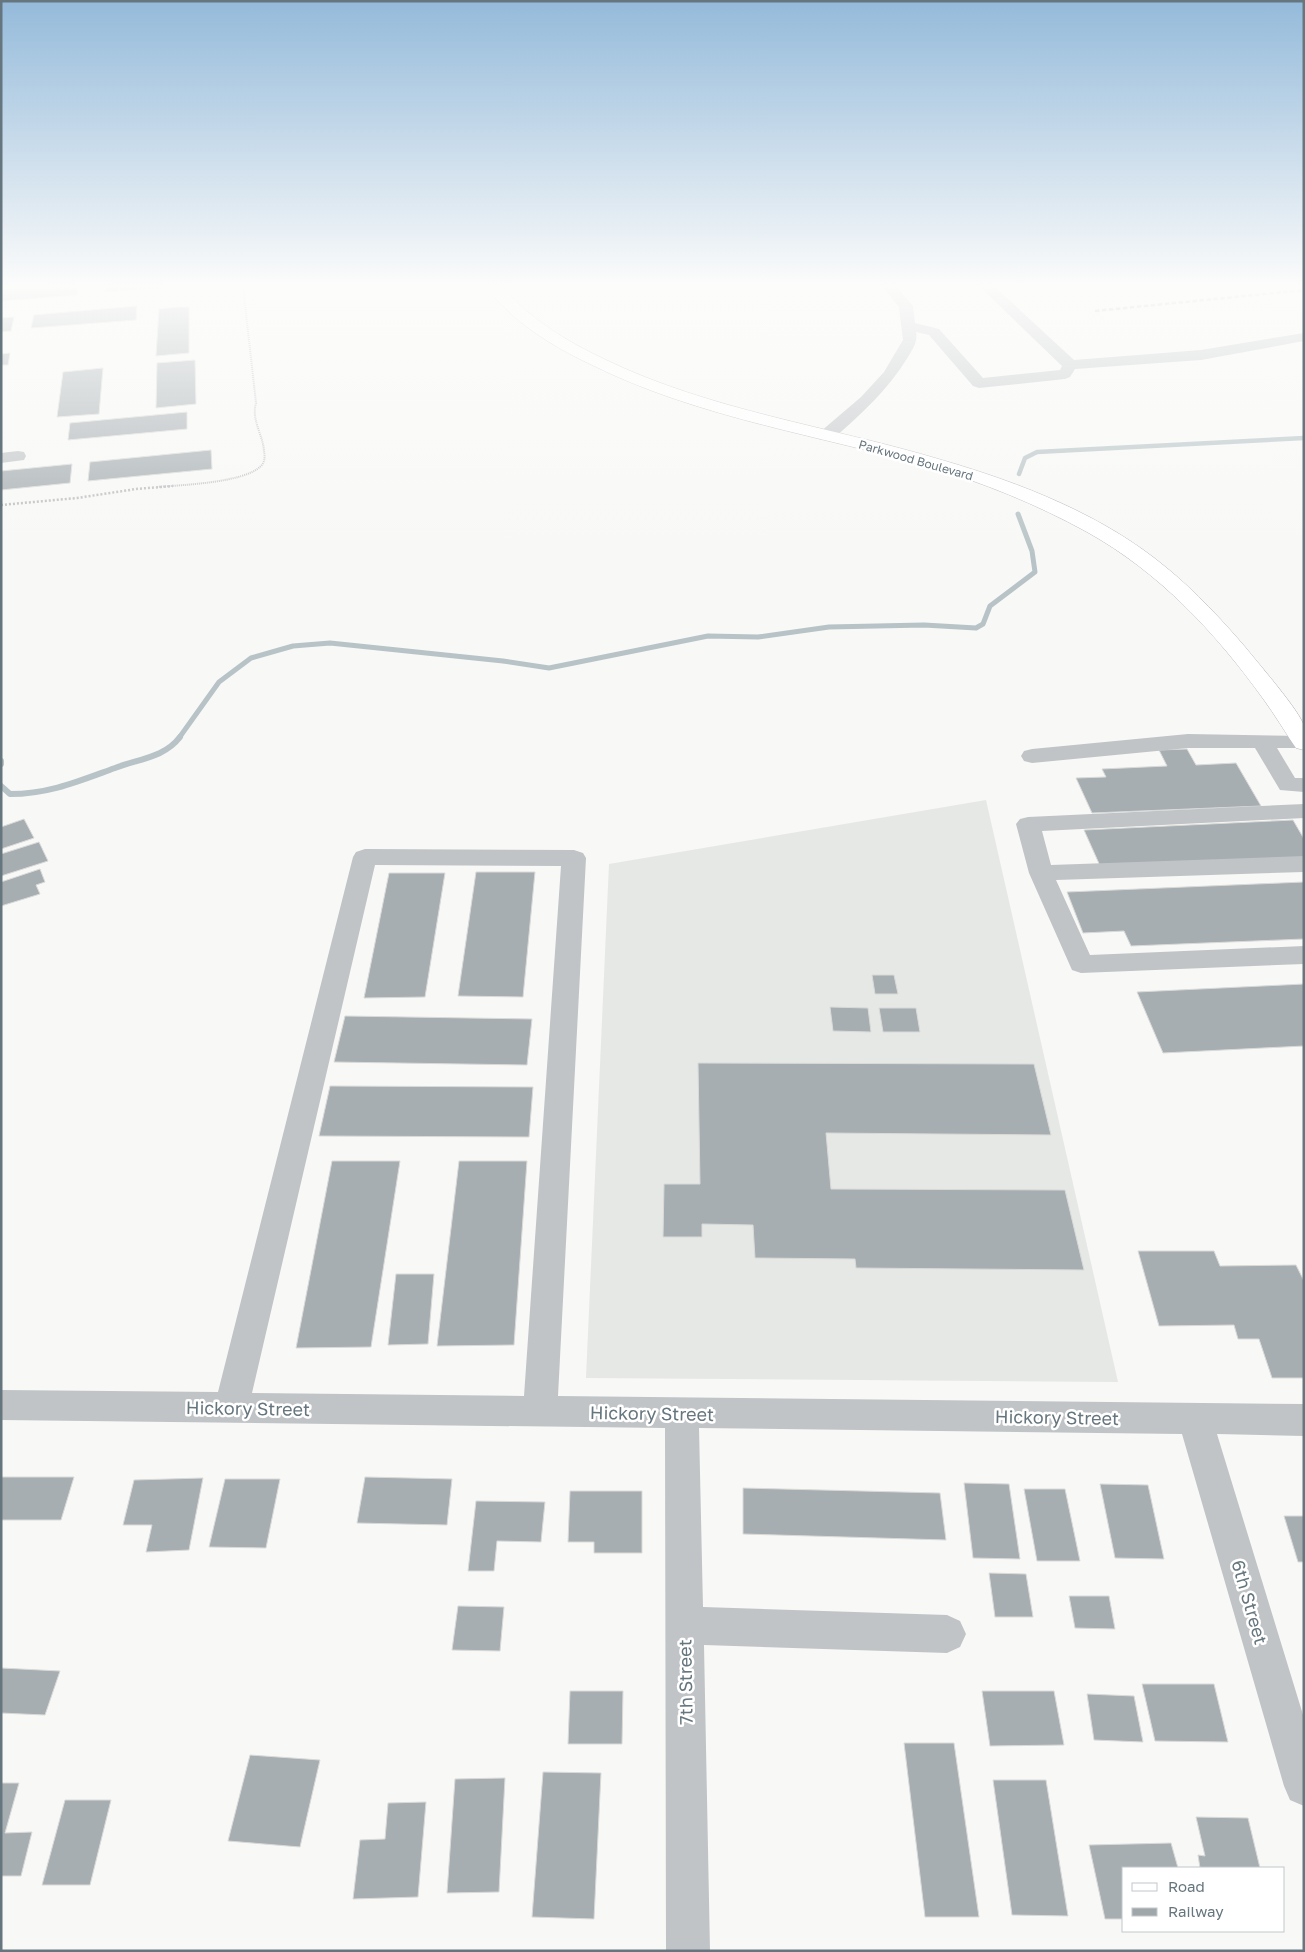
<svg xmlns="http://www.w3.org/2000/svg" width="1305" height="1952" font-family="'Golos Text',sans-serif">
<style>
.built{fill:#e6e8e6}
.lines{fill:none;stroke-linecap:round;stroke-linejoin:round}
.stream-far2{stroke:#b7c3c6;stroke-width:4.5}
.stream-far1{stroke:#b7c3c6;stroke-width:5}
.stream{stroke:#b7c3c6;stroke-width:6}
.building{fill:#a6aeb2;stroke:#dadad8}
.major-casing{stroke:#b2b7ba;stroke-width:1}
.path-far1{stroke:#babdbf;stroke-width:2;stroke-dasharray:1 1;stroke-linecap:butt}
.path{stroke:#babdbf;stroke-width:2.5;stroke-dasharray:2 2;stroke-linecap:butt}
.minor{fill:#c0c4c7;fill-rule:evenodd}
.major{fill:#fff;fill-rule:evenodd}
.rail{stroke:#a0a7ab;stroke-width:2.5;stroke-dasharray:4.5 2.5;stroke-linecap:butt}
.labels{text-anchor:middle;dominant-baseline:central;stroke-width:5;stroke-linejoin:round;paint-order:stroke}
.far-street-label{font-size:12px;fill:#66767e;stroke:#fff}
.near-street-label{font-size:18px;fill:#66767e;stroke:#fff}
</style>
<rect width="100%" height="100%" fill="#f8f8f6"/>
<path class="built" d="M986 800 1118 1382 586 1378 609 864Z"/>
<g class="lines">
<path class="stream-far2" d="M1019 474 1025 458 1037 452 1304 438"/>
<path class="stream-far1" d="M179 738 219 682 251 658 293 646 330 643 503 661 549 668 708 636 758 637 829 627 924 625 976 628 983 624 990 606 1035 572 1032 551 1018 514"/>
<path class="stream" d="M1 761V764
M1 786 10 794C49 794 79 781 115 768 138 759 164 758 180 737"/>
</g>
<path class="building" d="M47 287H78L77 295 1 301V290Z
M106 287H174L105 292Z
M137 306 136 320 31 328 34 315Z
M178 307H189V353L156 356 159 309Z
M14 317 11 331 1 332V318Z
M10 353 8 365H1V354Z
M195 360 196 404 156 408 157 363Z
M103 368 99 414 57 417 63 372Z
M187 412V429L68 440 70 423Z
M211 450 212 469 88 481 90 462Z
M72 464 70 483 1 490V471Z
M1187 749 1196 765 1236 763 1261 806 1092 813 1076 778 1106 777 1102 769 1167 766 1159 750Z
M24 819 34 838 1 849V827Z
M1293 820 1304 839V859L1101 868 1084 830Z
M39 842 48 861 1 876V854Z
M40 869 45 882 36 885 40 894 1 906V882Z
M476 872H535L523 997 458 996Z
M389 873H445L425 997 364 998Z
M1304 882V939L1131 946 1124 931 1083 933 1067 892Z
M872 975H894L898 994H875Z
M1304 984V1046L1163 1053 1137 992Z
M830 1007 868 1008 871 1032 833 1031Z
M879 1008H916L920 1032H883Z
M345 1016 532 1019 527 1065 334 1062Z
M698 1063 1034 1064 1051 1135 826 1133 831 1189 1065 1190 1084 1270 856 1268 855 1259 755 1258 753 1225 702 1224V1237H663L664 1184H700Z
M330 1086 533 1087 529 1137 319 1136Z
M332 1161H400L371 1347 296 1348Z
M459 1161H527L514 1345 437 1346Z
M1138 1251H1214L1220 1266 1296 1265 1304 1281V1378H1272L1259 1339H1238L1234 1325 1159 1326Z
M396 1274H434L428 1344 388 1345Z
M1 1477H74L61 1520H1Z
M365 1477 452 1479 447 1525 357 1523Z
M203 1478 189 1550 146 1552 152 1525H123L134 1480Z
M225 1479H280L266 1548 209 1547Z
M964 1483 1009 1484 1020 1559 973 1558Z
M1100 1484 1148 1485 1164 1559 1115 1558Z
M743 1488 940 1493 946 1540 743 1534Z
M1024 1489H1065L1080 1561H1037Z
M570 1491H642V1553H594V1542H568Z
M476 1501 545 1502 541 1542 497 1541 494 1571H468Z
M1284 1516H1304V1562H1298Z
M989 1573 1026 1574 1033 1617H995Z
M1069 1596H1109L1115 1629 1075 1628Z
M458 1606 504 1607 500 1651 452 1650Z
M1 1668 60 1671 45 1715 1 1713Z
M1142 1684H1214L1228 1742 1155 1741Z
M570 1691H623L622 1744H568Z
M982 1691H1054L1064 1745 990 1746Z
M1087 1694 1134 1696 1143 1742 1094 1740Z
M904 1743H954L979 1917H925Z
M250 1755 320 1760 300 1847 228 1841Z
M543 1772 601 1773 594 1919 532 1917Z
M505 1778 499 1892 447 1893 455 1779Z
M993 1780H1046L1068 1916 1012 1915Z
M1 1783H19L5 1833 32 1832 21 1876H1Z
M65 1800H111L90 1885H42Z
M426 1802 418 1897 353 1899 360 1840 385 1839 388 1803Z
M1196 1817 1248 1818 1260 1868H1200L1198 1855 1205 1856Z
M1171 1843 1178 1868H1124V1919H1105L1089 1845Z"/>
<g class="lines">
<g class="major-casing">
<path id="major" d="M487 287H502C530 319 566 341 604 359 711 411 829 426 942 460 1021 483 1104 515 1168 569 1196 592 1222 620 1246 648 1257 662 1300 711 1304 726 1305 733 1304 742 1304 750L1296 748C1285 732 1275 715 1264 700 1216 633 1159 572 1087 532 1036 504 982 482 926 466 813 434 696 417 590 364 552 346 512 322 487 287Z"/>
</g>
<path class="path-far1" d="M157 487C181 485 244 483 261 466 265 462 265 456 264 451 263 435 251 420 256 403L243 287"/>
<path class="path" d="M1 505 77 498 136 489 173 486"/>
<path class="minor" d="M883 287H897L913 306 915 323 939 329 983 378 1060 370 1062 366 980 287H995L1074 360 1201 350 1304 333V341L1201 360 1075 369 1070 377 1065 379 979 388 973 386 929 335 916 332C918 342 913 348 908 357 888 390 861 414 832 440H820L818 436 820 432 861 397 884 372 903 340 899 307Z
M18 451 24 452 26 456 24 460 1 463V453Z
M1188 734 1304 736V748H1277L1295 778H1304V792L1280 790 1255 748H1188L1032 763 1024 761 1021 756 1024 751 1032 749Z
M1304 804V818L1042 831 1051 865 1304 856V872L1056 880 1090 955 1304 946V964L1081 973 1072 970 1029 873 1016 824 1020 819 1028 817Z
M365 849 574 850 583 853 586 858 558 1396 1304 1404V1436L1217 1434 1304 1718V1806L1290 1800 1284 1786 1182 1434 699 1428 703 1607 947 1615 960 1621 966 1634 960 1647 947 1653 704 1645 710 1951H666L665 1428 1 1420V1390L218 1392 353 857 356 852ZM375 865 561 866 524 1396 252 1393Z"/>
<use href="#major" class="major"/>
<path class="rail" d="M1095 311 1304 290"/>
</g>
<linearGradient id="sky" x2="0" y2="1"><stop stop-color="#94bada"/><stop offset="0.51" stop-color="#fcfcfb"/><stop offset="1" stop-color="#fcfcfb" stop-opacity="0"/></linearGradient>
<rect width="1305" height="560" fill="url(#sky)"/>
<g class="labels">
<g class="far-street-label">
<text transform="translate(916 460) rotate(16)">Parkwood Boulevard</text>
</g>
<g class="near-street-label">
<text transform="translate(248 1408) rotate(1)">Hickory Street</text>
<text transform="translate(652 1413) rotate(1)">Hickory Street</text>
<text transform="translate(1057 1417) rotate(1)">Hickory Street</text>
<text transform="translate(1250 1602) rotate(74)">6th Street</text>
<text transform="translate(685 1682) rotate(-91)">7th Street</text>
</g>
</g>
<rect width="1305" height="1952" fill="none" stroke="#66767e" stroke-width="5"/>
<rect x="1122" y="1867" width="162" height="65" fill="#ffffff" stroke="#c2c8cb"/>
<rect x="1132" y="1883" width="25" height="8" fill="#ffffff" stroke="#c2c8cb"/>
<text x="1168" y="1892" font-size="15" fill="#66767e">Road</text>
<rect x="1132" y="1908" width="25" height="8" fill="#a0a7ab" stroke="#c2c8cb"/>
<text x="1168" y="1917" font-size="15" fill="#66767e">Railway</text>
</svg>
